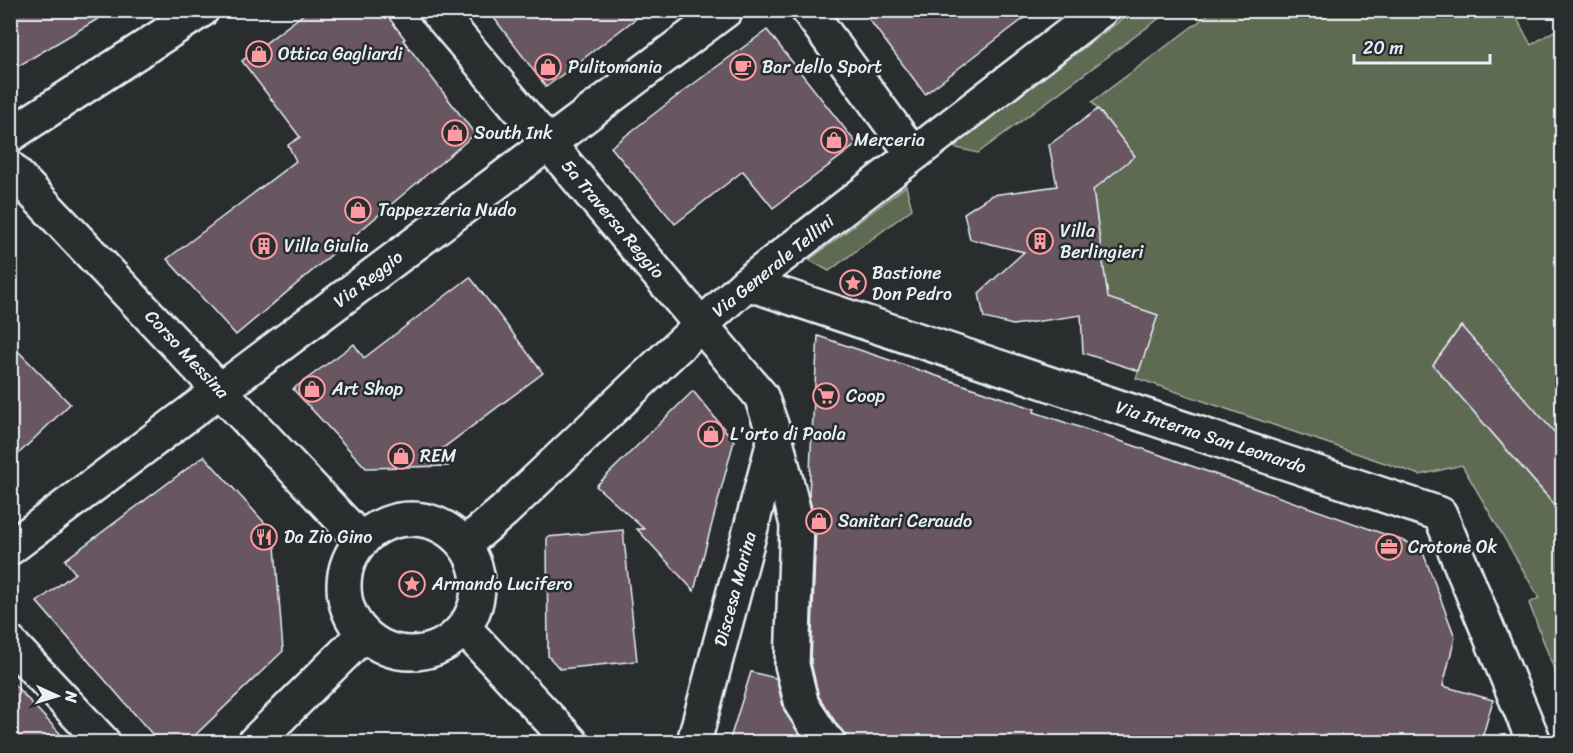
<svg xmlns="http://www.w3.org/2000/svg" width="1573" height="753" font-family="Sriracha,sans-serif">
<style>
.green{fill:#5e6b53;stroke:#a3aea6;stroke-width:1.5}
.building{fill:#685760;stroke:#e8f1f8;stroke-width:1.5}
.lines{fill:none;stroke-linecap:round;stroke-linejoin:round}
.minor-casing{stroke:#e8f1f8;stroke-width:38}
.minor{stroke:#2a2d2e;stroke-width:33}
.labels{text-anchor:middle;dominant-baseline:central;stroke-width:5;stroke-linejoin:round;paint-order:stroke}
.poi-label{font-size:18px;fill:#e8f1f8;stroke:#2a2d2e;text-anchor:start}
.street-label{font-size:18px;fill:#e8f1f8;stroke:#2a2d2e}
</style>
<rect width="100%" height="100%" fill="#2a2d2e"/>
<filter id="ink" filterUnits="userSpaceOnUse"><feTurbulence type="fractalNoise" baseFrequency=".0167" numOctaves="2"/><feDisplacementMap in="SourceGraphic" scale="12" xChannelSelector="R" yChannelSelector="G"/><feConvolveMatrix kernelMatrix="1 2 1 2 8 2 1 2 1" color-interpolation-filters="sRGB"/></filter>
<g filter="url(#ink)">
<path class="green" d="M1133 11H1169L978 153 952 147Z
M1213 11H1513L1531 45 1562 26V442L1461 326 1433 365 1562 514V690L1529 603 1539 598 1462 465 1420 475 1136 378 1158 315 1108 299 1093 190 1134 156 1092 102Z
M906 186 912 209 829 271 809 260Z"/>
<path class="building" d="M10 10H113L10 71Z
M309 10H383L405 39 403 40 475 134 236 335 167 259 296 161 288 145 300 137 242 61Z
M488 10H647L546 87Z
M862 10H1035L925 94Z
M767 30 857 144 773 208 743 171 675 224 611 147 681 93Z
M1098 109 1135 156 1093 190 1108 298 1158 315 1139 371 1083 353 1081 315 1013 325 984 318 979 293 1024 252 970 239 964 213 992 195 1057 186 1049 145Z
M470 277 543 373 438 452 448 466 366 468 293 389 354 344 364 358Z
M1461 326 1563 442V514L1433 365Z
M818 336 1035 409 1034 412 1132 445 1421 547 1455 637 1443 686 1493 700 1481 742H846L845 734 838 726 819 697 811 663 816 526 809 497 811 449Z
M10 343 70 404 10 462Z
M693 391 734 441 694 591 637 529H644L596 486Z
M204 456 274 533 283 651 188 742H159L37 602 75 573 65 560Z
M623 530 637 661 560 669 548 656 547 537Z
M751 672 776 678 784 710 804 742H729Z
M10 680 68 742H10Z"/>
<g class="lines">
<g class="minor-casing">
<path id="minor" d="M436 10 761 396 775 436 797 525 792 665 802 705 824 739 828 742
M808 10 913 154
M10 135 202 10
M10 168 362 541
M747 283 1440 514 1534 742
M344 586a67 67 0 1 1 134 0a67 67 0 1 1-134 0Z
M464 545 504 511 673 351 747 283 1101 10
M10 548 726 10
M464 628 571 742
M10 643 103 742
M255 742 364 634
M694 742 774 441"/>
</g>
<use href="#minor" class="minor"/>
</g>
</g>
<defs>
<g id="shop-ring" transform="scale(1.35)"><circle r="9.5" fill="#2a2d2e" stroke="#ff9aa2" stroke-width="1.5"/><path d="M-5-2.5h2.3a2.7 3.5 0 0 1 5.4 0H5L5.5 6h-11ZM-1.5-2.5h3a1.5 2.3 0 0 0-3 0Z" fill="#ff9aa2"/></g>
<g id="cafe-ring" transform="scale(1.35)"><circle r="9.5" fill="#2a2d2e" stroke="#ff9aa2" stroke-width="1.5"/><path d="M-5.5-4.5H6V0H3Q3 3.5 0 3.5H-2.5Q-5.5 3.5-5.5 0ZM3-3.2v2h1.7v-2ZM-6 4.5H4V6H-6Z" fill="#ff9aa2"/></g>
<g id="building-ring" transform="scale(1.35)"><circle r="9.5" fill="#2a2d2e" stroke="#ff9aa2" stroke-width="1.5"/><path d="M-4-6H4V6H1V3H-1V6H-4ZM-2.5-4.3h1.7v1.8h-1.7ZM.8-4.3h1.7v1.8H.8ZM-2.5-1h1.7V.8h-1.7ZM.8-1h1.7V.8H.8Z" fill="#ff9aa2"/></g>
<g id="sight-ring" transform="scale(1.35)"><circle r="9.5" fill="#2a2d2e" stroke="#ff9aa2" stroke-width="1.5"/><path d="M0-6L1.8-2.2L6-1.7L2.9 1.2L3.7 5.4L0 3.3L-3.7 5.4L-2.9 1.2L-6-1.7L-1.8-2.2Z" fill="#ff9aa2"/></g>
<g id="supermarket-ring" transform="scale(1.35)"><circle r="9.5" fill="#2a2d2e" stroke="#ff9aa2" stroke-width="1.5"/><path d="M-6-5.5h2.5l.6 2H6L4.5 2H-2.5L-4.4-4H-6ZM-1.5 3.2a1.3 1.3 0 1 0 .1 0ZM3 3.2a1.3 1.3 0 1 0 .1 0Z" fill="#ff9aa2"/></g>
<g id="restaurant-ring" transform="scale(1.35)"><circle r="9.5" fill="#2a2d2e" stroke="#ff9aa2" stroke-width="1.5"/><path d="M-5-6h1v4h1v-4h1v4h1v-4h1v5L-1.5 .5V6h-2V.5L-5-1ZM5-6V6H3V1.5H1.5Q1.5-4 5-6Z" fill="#ff9aa2"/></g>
<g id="office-ring" transform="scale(1.35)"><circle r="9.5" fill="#2a2d2e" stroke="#ff9aa2" stroke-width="1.5"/><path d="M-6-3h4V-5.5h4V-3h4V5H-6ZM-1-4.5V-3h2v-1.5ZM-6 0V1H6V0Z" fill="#ff9aa2"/></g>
</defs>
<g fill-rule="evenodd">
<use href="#shop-ring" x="259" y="54"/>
<use href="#shop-ring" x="548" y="67"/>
<use href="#cafe-ring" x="743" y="67"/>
<use href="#shop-ring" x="455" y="133"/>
<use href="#shop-ring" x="834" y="140"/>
<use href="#shop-ring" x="358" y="210"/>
<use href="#building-ring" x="1040" y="241"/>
<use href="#building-ring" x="264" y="246"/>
<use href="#sight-ring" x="853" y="283"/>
<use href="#shop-ring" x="312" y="389"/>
<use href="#supermarket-ring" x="826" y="396"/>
<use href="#shop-ring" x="711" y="434"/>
<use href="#shop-ring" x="401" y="456"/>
<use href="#shop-ring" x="819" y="521"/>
<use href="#restaurant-ring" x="264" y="537"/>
<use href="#office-ring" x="1389" y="547"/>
<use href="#sight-ring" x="412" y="584"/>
</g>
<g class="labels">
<g class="poi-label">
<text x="278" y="54">Ottica Gagliardi</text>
<text x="568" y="67">Pulitomania</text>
<text x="762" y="67">Bar dello Sport</text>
<text x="474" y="133">South Ink</text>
<text x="854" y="140">Merceria</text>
<text x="378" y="210">Tappezzeria Nudo</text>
<text x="1060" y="231">Villa<tspan x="1060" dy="21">Berlingieri</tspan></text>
<text x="284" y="246">Villa Giulia</text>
<text x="872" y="273">Bastione<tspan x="872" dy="21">Don Pedro</tspan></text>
<text x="332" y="389">Art Shop</text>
<text x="846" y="396">Coop</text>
<text x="730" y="434">L'orto di Paola</text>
<text x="420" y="456">REM</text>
<text x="838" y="521">Sanitari Ceraudo</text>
<text x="284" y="537">Da Zio Gino</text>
<text x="1408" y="547">Crotone Ok</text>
<text x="432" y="584">Armando Lucifero</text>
</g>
<g class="street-label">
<text transform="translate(613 219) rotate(50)">5a Traversa Reggio</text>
<text transform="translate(773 266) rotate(-39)">Via Generale Tellini</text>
<text transform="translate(368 279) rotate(-37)">Via Reggio</text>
<text transform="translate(187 354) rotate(47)">Corso Messina</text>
<text transform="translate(1211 437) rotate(18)">Via Interna San Leonardo</text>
<text transform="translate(735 589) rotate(-75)">Discesa Marina</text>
</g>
</g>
<rect width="1573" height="753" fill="none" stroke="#2a2d2e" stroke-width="36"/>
<rect x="18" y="18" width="1537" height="717" fill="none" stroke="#e8f1f8" stroke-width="2" filter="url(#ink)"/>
<g transform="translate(57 696) rotate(94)" stroke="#2a2d2e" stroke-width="4.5" paint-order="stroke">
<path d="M0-4.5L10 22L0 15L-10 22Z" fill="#e8f1f8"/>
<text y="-9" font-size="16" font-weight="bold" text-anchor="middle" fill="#e8f1f8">N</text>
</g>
<path d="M1354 54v9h136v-9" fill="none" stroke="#e8f1f8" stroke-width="3"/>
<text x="1363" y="54" font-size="18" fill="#e8f1f8" stroke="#2a2d2e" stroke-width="4.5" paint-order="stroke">20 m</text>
</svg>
